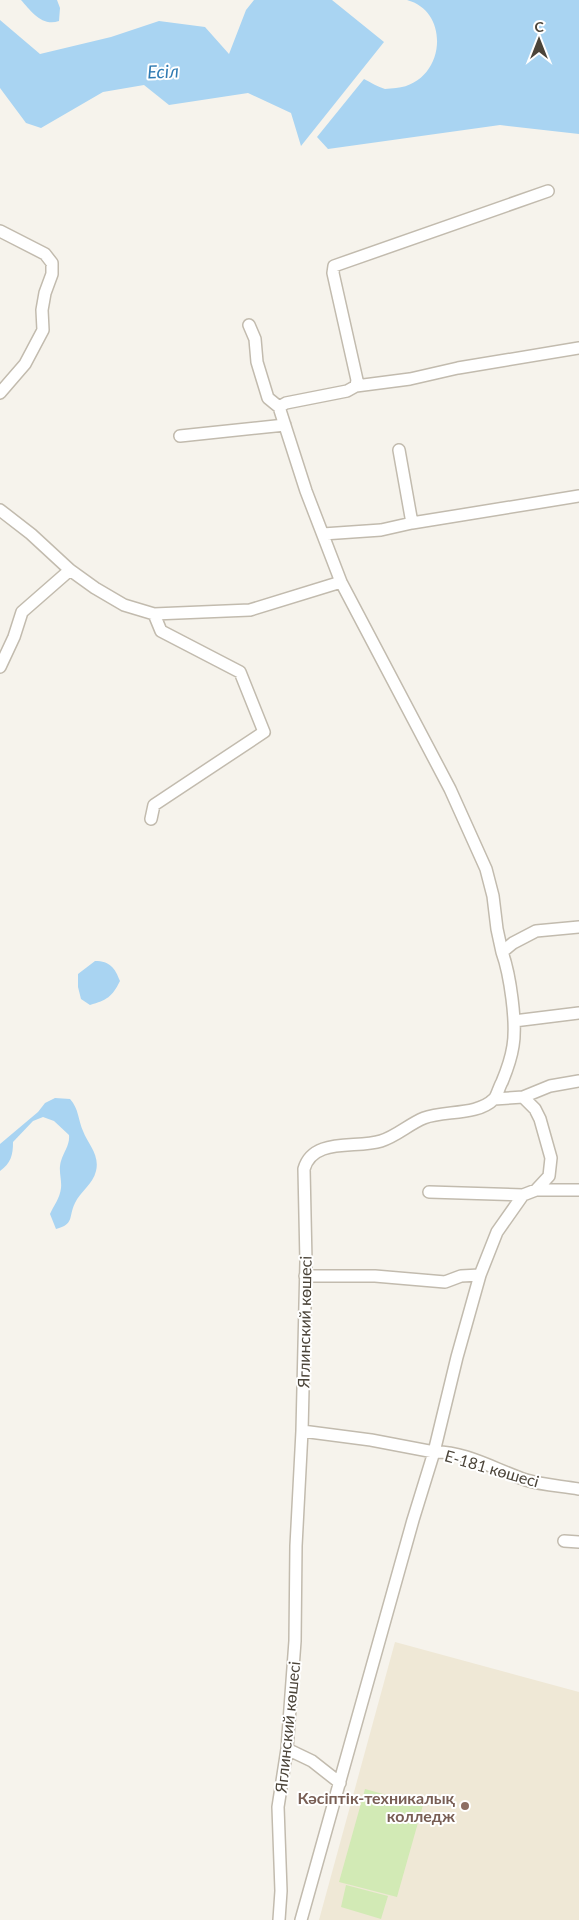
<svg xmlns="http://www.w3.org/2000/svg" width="579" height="1920" font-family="Lato,sans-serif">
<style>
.education{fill:#efe8d6}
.green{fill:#d2eab5}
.water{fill:#a9d4f2}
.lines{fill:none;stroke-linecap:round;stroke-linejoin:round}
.minor-casing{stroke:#c2bbae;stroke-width:14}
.minor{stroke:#fff;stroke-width:11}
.education-dot{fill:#8d6e63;stroke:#fff;stroke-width:2}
.labels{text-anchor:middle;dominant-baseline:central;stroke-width:4;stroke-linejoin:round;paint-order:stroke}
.street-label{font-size:16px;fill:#4b4439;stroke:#fff}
.education-label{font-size:16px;font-weight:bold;fill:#785e54;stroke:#fff;text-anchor:end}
.water-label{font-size:18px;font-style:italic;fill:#2e7ab2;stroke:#fff}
</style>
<rect width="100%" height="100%" fill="#f6f3ec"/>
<path class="education" d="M395 1642 579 1692V1920H319Z"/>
<path class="green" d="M365 1789 423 1805 397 1897 339 1882Z
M346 1885 388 1896 381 1919 341 1907Z"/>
<path class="water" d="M21 0H57L60 8 59 21C42 27 31 11 21 0Z
M254 0H332L384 42 301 146 291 113 248 93 169 105 144 85 103 92 41 128 26 123 0 88V20L40 54 111 37 159 21 205 27 229 54 246 10Z
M407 0H579V134L500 125 328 149 317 137 364 79C370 82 378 87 385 89 388 89 393 88 396 88 445 83 452 12 407 0Z
M95 961C110 961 115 968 120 981 112 997 107 1000 90 1005L81 999 78 987V974Z
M55 1098 70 1099C79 1109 78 1120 83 1131 88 1144 100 1155 96 1171 93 1184 80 1192 75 1203 68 1217 75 1224 56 1229L50 1214C54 1205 60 1198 61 1188 62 1179 58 1171 61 1161 64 1151 70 1145 69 1135L54 1121 43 1117 33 1121 13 1142C13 1155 11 1163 0 1171V1144L38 1112 45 1103Z"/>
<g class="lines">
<g class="minor-casing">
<path id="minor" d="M0 231 45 254 52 263V274L45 293 42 310 43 330 25 364 0 393
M249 325 255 339 257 362 268 398 279 407 306 491 341 582 450 789 486 869 493 896 497 929 502 952
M356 386 357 380 333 273 334 266 548 191
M279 407 286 403 347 391 356 386 410 379 458 368 579 348
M180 436 285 425
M399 450 412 523
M0 510 31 534 70 570 95 588 124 605 154 614 250 610 341 582
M323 534 381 530 412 523 579 496
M0 667 14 637 22 612 70 570
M151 819 154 805 264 732 240 672 161 631 154 614
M514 1021 579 1013
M523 1097 535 1109 540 1119 551 1158 549 1176 536 1190
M494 1099 523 1097 550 1086 579 1081
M429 1192 523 1195 536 1190H579
M305 1276H375L445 1282 461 1276 480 1275
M302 1431 371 1440 434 1452C465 1451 496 1470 526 1480 542 1485 562 1486 579 1489
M564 1541 579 1542
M287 1749 312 1761 340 1783
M279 1920 281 1891 278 1807 287 1749 295 1641 296 1546 302 1431 306 1262 304 1169C313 1137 356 1149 381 1141 397 1136 409 1124 424 1118 444 1110 477 1116 494 1099 497 1096 499 1087 502 1082 507 1070 511 1059 513 1046 517 1023 510 974 502 952L513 943 536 931 579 927
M301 1920 413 1520 434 1452 457 1357 480 1275 497 1232 523 1195"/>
</g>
<use href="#minor" class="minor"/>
</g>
<circle class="education-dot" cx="465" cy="1806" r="5"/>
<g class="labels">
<g class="street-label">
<text transform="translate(304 1322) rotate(-89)">Яглинский көшесі</text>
<text transform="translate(492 1468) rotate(16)">Е-181 көшесі</text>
<text transform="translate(287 1727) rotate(-84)">Яглинский көшесі</text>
</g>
<g class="education-label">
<text x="455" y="1797">Кәсіптік-техникалық<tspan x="455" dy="18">колледж</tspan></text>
</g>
<g class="water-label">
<text transform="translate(163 71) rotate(-2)">Есіл</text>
</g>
</g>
<g transform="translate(539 40)" stroke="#ffffff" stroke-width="4" paint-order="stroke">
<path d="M0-4L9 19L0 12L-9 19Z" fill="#4b4439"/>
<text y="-8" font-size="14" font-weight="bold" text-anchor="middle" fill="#4b4439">С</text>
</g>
</svg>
